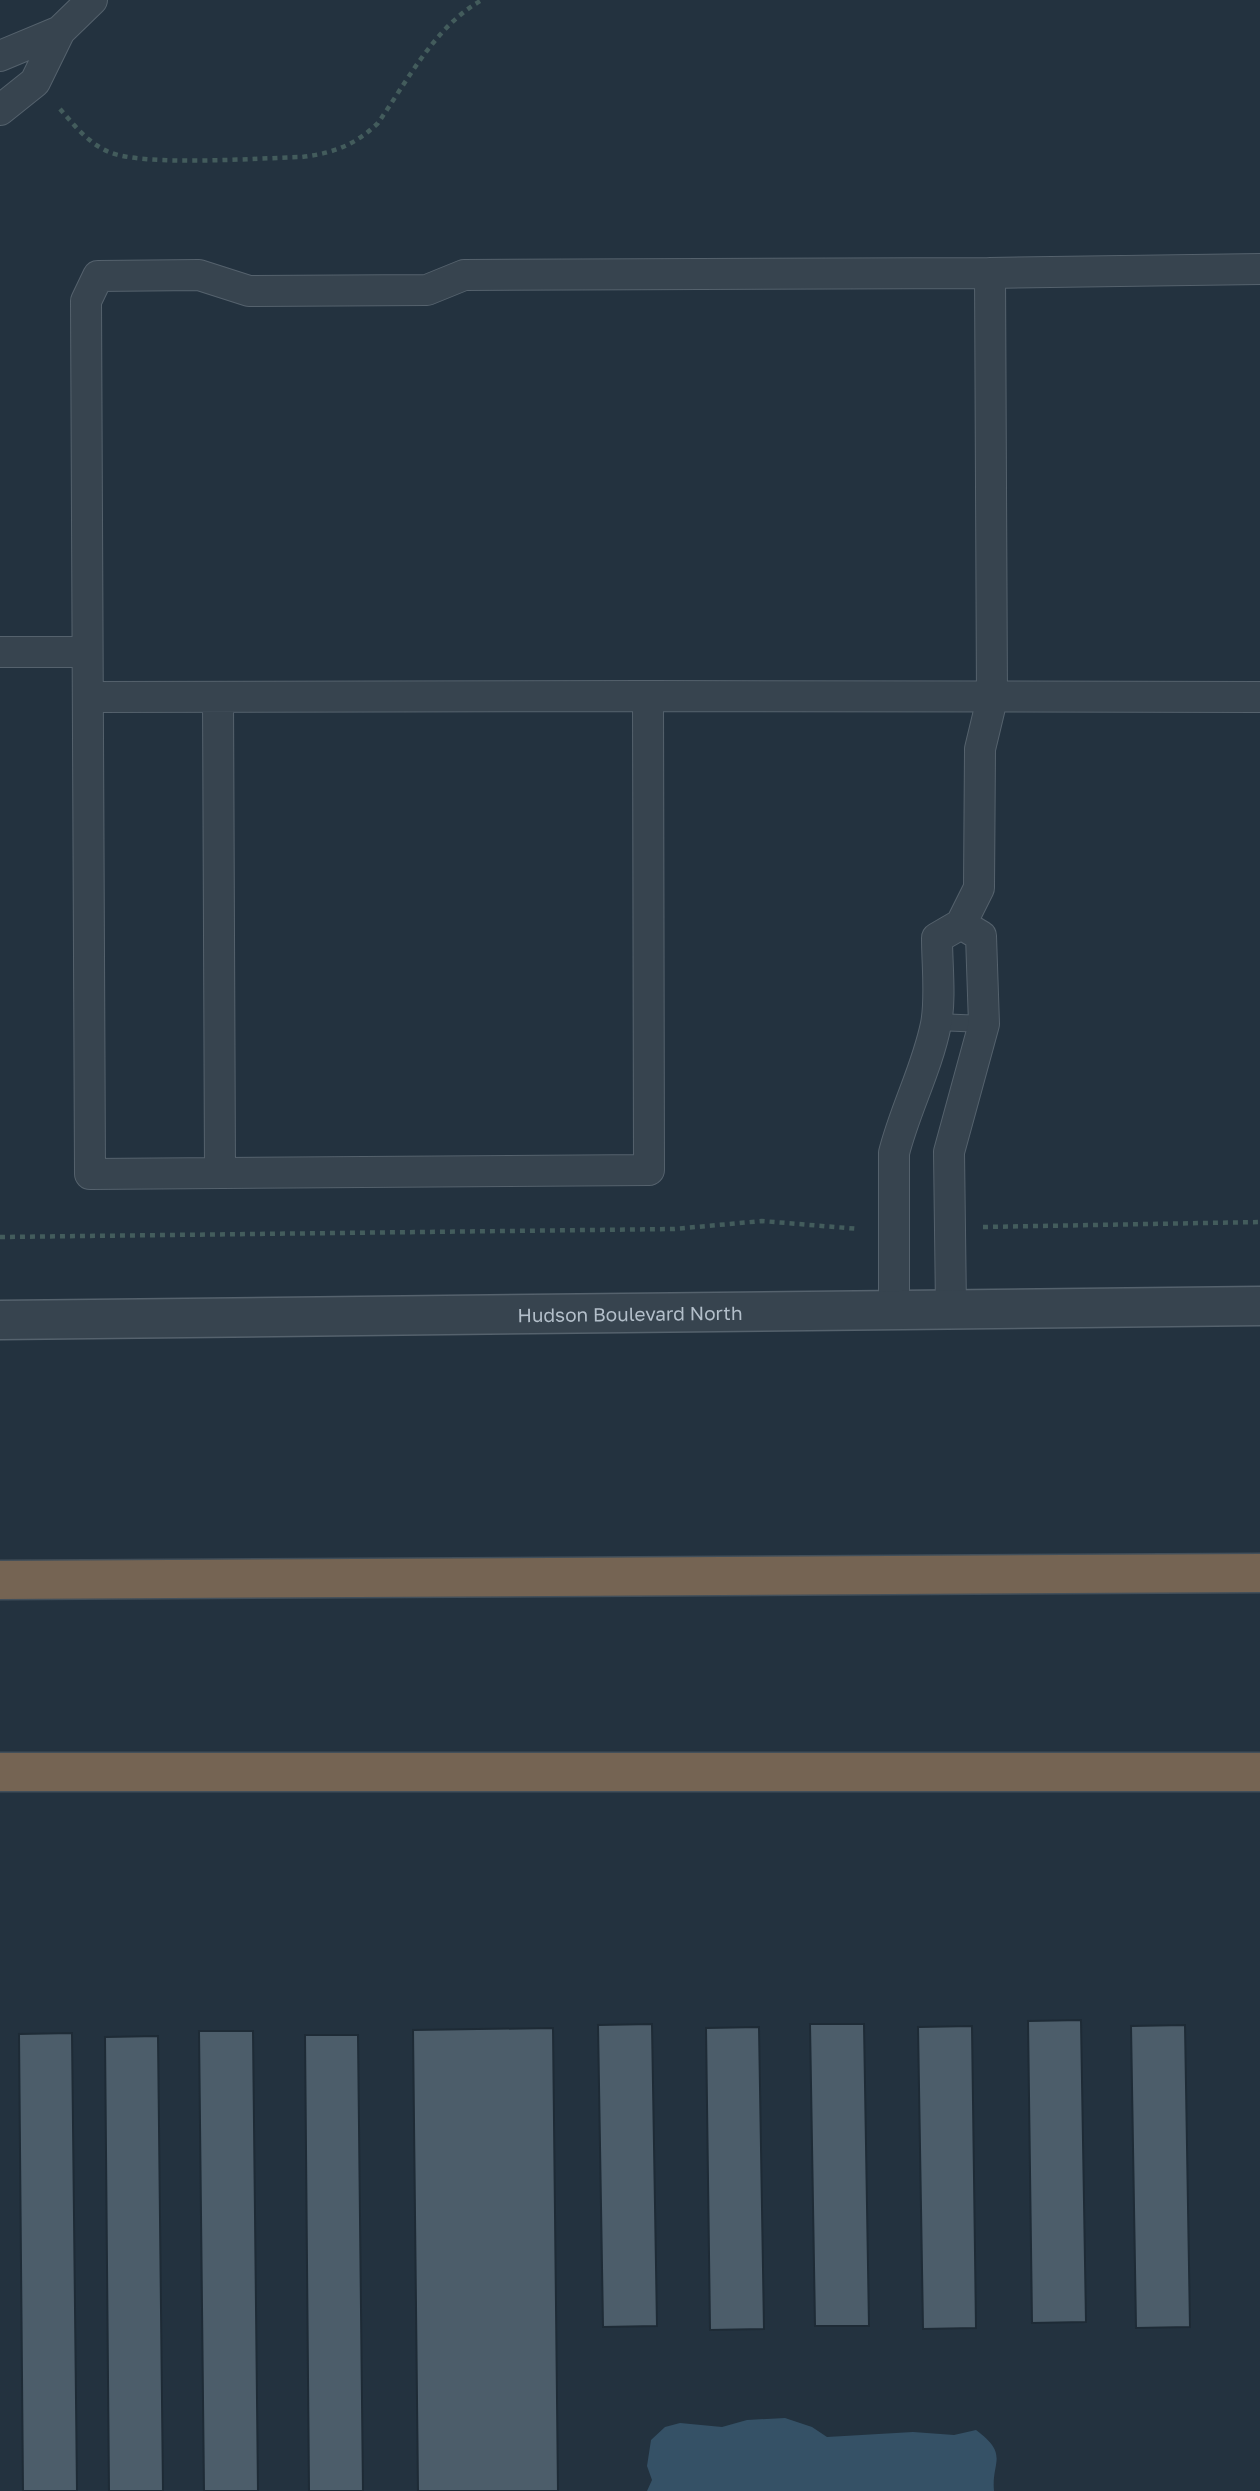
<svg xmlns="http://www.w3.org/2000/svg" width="1260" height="2491" font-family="'Golos Text',sans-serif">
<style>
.water{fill:#355166}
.building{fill:#4c5d6a;stroke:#1e2b36;stroke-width:2}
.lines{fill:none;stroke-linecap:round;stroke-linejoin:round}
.service-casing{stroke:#55626d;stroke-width:18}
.minor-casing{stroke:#55626d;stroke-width:32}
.tertiary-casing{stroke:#55626d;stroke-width:41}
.motorway-casing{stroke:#424f5a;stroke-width:41}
.path{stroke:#435c5c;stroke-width:4.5;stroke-dasharray:5 5;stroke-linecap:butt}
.service{stroke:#37444f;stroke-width:16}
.minor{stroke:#37444f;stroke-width:30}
.tertiary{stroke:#37444f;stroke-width:38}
.motorway{stroke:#756453;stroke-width:38}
.labels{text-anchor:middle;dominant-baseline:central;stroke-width:7;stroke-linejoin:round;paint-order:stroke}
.street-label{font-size:19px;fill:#b3bfca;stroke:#1c2934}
</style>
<rect width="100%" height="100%" fill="#23323f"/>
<path class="water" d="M785 2418 812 2427 827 2437 913 2432 954 2435 976 2430C1010 2455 991 2462 994 2491H647L652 2480 647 2466 651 2440 665 2427 680 2423 722 2427 747 2420Z"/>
<path class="building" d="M1081 2020 1086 2322 1032 2323 1028 2021Z
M652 2024 657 2326 603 2327 598 2025Z
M810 2024H864L869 2326H815Z
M1185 2025 1190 2327 1136 2328 1131 2026Z
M972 2026 976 2328 923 2329 918 2027Z
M759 2027 764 2329 710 2330 706 2028Z
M553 2028 558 2491H418L413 2030Z
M199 2031H253L258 2491H204Z
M72 2033 77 2491H23L19 2034Z
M305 2035H358L363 2491H309Z
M158 2036 163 2491H109L105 2037Z"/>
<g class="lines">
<g class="service-casing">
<path id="service" d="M937 1022 984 1024"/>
</g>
<g class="minor-casing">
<path id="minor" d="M0 56 60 31
M0 110 35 82 60 31 92 0
M990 273 1260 269
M0 652H87
M648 696 1260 697
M88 697 648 696 649 1170 90 1174 86 301 98 276 199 275 249 291 427 290 464 275 990 273 992 699 980 749 979 888 961 924 937 938C937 965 941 998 936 1024 927 1069 905 1109 894 1153V1308
M218 697 220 1173
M951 1308 949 1152 984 1024 981 936 961 924"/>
</g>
<g class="tertiary-casing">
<g id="tertiary">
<path id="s1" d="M0 1320 1260 1306"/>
</g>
</g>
<g class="motorway-casing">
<path id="motorway" d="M0 1580 1260 1573
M0 1772H1260"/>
</g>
<path class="path" d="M60 109C74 125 88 143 109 152 145 167 258 158 302 157 334 153 355 145 378 123 408 80 435 26 482 0
M983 1227 1260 1222
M0 1237 674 1229 762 1221 859 1229"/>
<use href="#service" class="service"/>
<use href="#minor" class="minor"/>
<use href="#tertiary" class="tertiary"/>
<use href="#motorway" class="motorway"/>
</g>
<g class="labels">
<g class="street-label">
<text stroke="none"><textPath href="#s1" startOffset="630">Hudson Boulevard North</textPath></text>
</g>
</g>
</svg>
